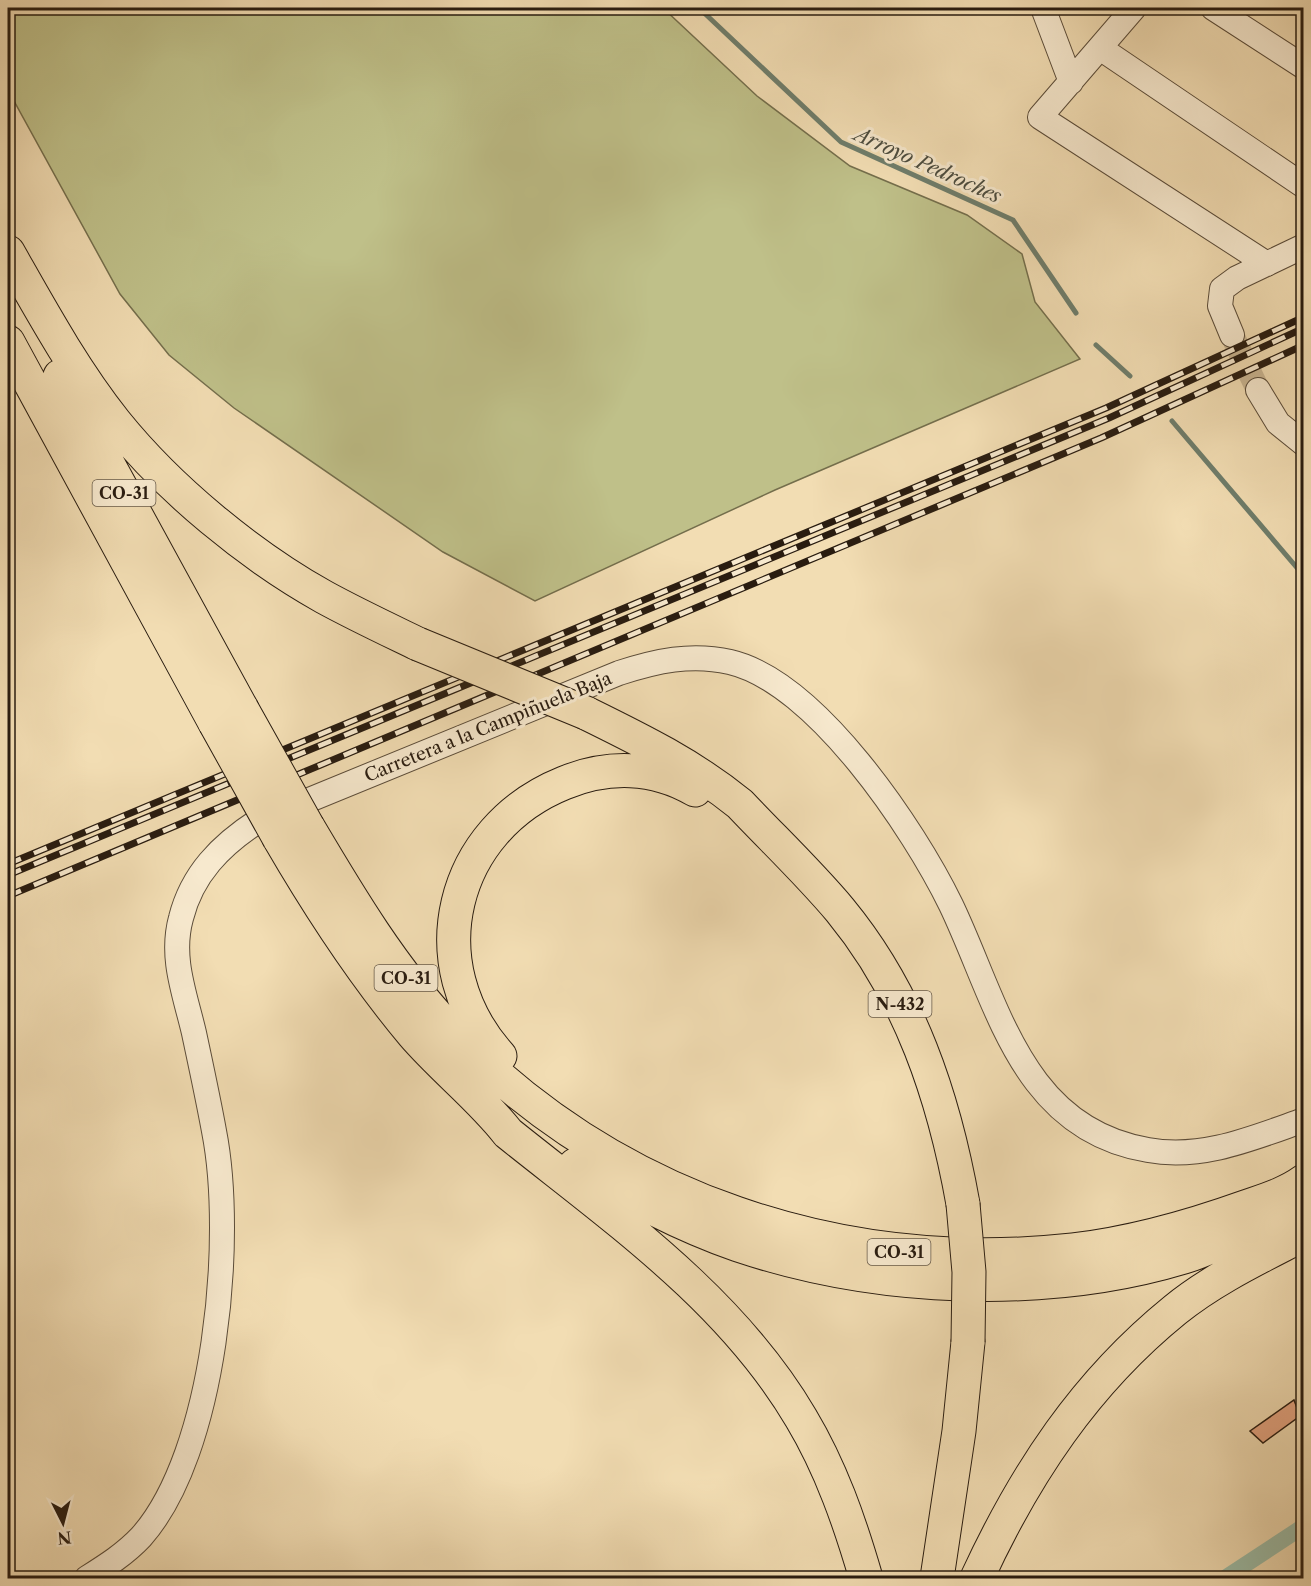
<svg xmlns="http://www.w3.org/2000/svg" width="1311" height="1586" font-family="'Libre Caslon Text',serif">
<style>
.green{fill:#bfc089;stroke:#746e4c;stroke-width:1.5}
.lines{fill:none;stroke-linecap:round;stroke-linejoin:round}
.stream{stroke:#6e7d6b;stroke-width:5}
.canal{stroke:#9cbda8;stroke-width:16}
.building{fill:#e4a481;stroke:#291c10;stroke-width:1.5}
.minor-tunnel{stroke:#cab692;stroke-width:24;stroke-dasharray:24 12;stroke-linecap:butt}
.minor-casing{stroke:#5b4c39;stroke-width:26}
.highway-casing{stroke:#291c10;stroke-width:35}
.minor{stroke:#f7e9ce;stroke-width:24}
.highway{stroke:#f2ddb3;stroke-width:33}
.rail-casing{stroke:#291c10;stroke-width:7}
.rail{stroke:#f7e9ce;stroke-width:4.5;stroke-dasharray:14;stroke-linecap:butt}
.highway-bridge-casing{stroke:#291c10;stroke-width:35;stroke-linecap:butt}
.highway-bridge{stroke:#f2ddb3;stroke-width:33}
.labels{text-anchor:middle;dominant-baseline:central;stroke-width:6;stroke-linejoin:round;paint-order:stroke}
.shield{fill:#f7e9ce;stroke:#675a49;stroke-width:1.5}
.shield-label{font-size:16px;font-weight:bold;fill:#291c10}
.street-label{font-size:18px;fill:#291c10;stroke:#f7e9ce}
.water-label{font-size:20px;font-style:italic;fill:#4c4c3e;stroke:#f7e9ce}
</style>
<rect width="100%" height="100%" fill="#f2ddb3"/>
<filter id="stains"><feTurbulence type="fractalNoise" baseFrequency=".00333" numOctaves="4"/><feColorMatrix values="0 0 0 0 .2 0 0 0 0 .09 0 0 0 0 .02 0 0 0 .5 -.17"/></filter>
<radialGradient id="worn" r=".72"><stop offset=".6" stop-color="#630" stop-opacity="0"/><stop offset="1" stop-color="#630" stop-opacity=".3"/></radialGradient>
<path class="green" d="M8 8H663L757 96 850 166 967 215 1022 254 1035 302 1080 359 775 490 535 601 443 552 234 408 169 355 120 294 8 90Z"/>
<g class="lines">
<path class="stream" d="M699 8 841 142 1013 220 1076 313
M1096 345 1130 376
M1172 421 1304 576"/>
<path class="canal" d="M1225 1578 1304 1526"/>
</g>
<path class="building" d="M1294 1400 1300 1416 1263 1443 1250 1431Z"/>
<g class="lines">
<path class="minor-tunnel" d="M1232 335 1258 390"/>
<g class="minor-casing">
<path id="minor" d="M1043 8 1071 82
M1134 8 1040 117 1267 264
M1213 8 1304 67
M1100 48 1304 186
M1232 335 1220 306 1222 289 1237 278 1304 246
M1258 390 1278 423 1304 444
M87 1578C106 1566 125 1554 141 1537 216 1453 235 1238 214 1131 208 1098 201 1066 194 1033 185 994 170 958 181 918 192 874 221 845 258 821L619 673C656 661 691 653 730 662 816 682 914 829 951 905 998 1003 1021 1129 1148 1150 1202 1160 1253 1138 1304 1120"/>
</g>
<g class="highway-casing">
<path id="highway" d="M8 252C41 310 73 369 115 422 169 489 249 555 324 597 355 614 387 629 418 644
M8 342 215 723
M60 376 242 709
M586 713C641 740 692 765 740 804 773 839 809 873 840 910 910 995 944 1097 963 1204
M308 827C350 898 393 970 450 1030 614 1200 841 1275 1073 1250 1132 1243 1189 1227 1245 1207 1265 1200 1286 1194 1304 1181
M279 838C319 907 362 973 413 1034 443 1069 480 1097 508 1133 614 1218 731 1299 801 1418 831 1468 850 1523 866 1578
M500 1056C417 964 450 829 564 783 608 765 654 766 695 790
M575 1165C627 1196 680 1225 738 1245 875 1291 1045 1299 1184 1257 1201 1252 1218 1243 1235 1237 1245 1234 1256 1234 1266 1231 1279 1227 1291 1220 1304 1215
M937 1578 959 1431 968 1342
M977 1578C1025 1474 1085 1383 1175 1310 1213 1279 1260 1257 1304 1234"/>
</g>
<use href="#minor" class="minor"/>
<use href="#highway" class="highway"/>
<g class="rail-casing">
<path id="rail" d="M8 864 1106 408 1304 317
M8 875 1109 418 1304 328
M8 896 1101 438 1304 345"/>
</g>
<use href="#rail" class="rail"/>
<g class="highway-bridge-casing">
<path id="highway-bridge" d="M418 644 586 713
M242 709 308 827
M215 723 279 838
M963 1204 969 1272 968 1342"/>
</g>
<use href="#highway-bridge" class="highway-bridge"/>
</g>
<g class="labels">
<g class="shield">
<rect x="92.5" y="480" width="63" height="26" rx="4.5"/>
<rect x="374.5" y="965" width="63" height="26" rx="4.5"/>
<rect x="868.5" y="991" width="63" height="26" rx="4.5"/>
<rect x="867.5" y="1239" width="63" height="26" rx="4.5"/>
</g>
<g class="shield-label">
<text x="124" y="493">CO-31</text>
<text x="406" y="978">CO-31</text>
<text x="900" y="1004">N-432</text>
<text x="899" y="1252">CO-31</text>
</g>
<g class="street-label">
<text transform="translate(488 727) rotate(-22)">Carretera a la Campiñuela Baja</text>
</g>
<g class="water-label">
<text transform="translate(928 165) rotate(24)">Arroyo Pedroches</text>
</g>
</g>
<rect width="1311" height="1586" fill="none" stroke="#f2ddb3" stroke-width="30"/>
<rect x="9" y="9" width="1293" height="1568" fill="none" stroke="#291c10" stroke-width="3"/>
<rect x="15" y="15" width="1281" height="1556" fill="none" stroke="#291c10" stroke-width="1.5"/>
<g transform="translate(63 1523) rotate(174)" stroke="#f7e9ce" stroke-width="4.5" paint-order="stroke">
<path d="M0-4.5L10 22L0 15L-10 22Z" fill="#291c10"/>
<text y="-9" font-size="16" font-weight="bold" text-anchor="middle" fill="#291c10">N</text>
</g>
<rect width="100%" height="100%" filter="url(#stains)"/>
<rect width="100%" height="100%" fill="url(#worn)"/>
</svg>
